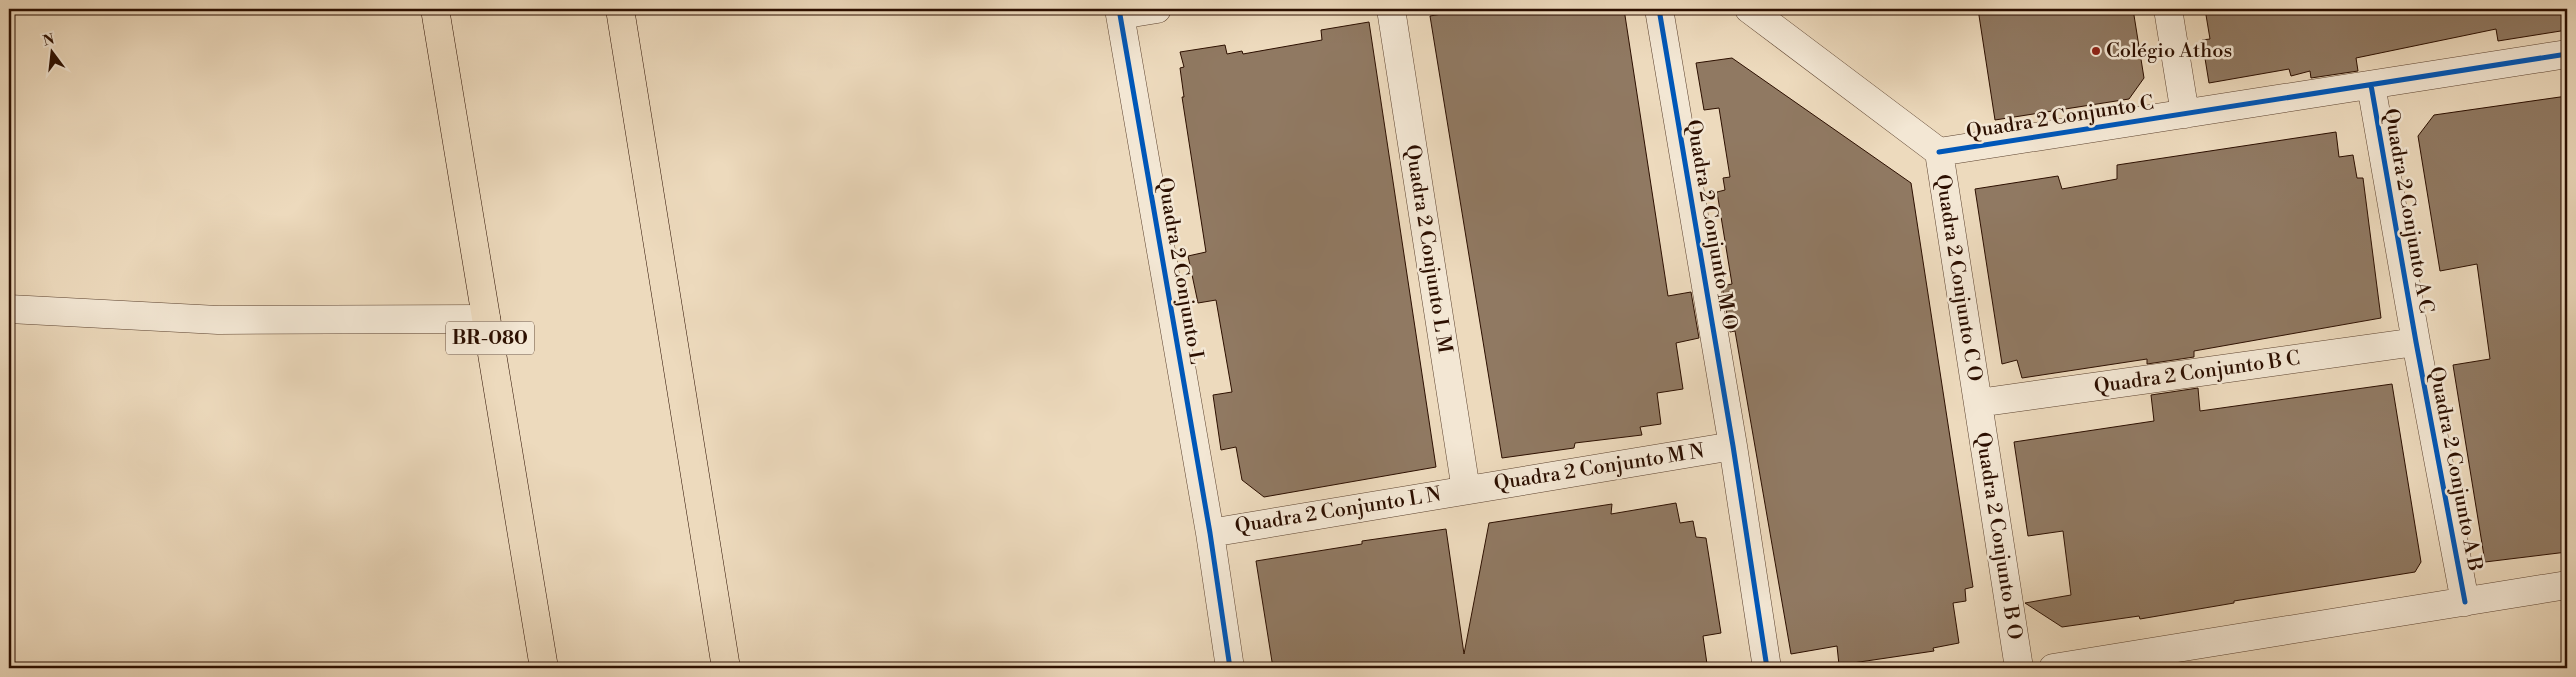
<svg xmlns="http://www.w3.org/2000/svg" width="2576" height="677" font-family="'Libre Bodoni',serif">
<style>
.building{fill:#907962;stroke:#2c0f00}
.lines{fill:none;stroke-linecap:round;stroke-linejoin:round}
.minor-casing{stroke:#5c422f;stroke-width:29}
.trunk-casing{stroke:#2c0f00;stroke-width:29}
.minor{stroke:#f3e7d4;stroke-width:28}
.trunk{stroke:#eddabd;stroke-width:28}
.cycleway-casing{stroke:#f3e7d4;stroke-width:8}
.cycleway{stroke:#0057b8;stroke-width:5}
.poi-dot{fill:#8f2418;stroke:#f3e7d4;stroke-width:2}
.labels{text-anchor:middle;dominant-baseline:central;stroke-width:5;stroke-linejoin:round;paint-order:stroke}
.shield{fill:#f3e7d4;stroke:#685040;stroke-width:1}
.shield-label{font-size:19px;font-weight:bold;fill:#2c0f00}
.poi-label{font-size:20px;fill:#2c0f00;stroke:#f3e7d4;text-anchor:start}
.street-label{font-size:20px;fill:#2c0f00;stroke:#f3e7d4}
</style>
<rect width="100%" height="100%" fill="#eddabd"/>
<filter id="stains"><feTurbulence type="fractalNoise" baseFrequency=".004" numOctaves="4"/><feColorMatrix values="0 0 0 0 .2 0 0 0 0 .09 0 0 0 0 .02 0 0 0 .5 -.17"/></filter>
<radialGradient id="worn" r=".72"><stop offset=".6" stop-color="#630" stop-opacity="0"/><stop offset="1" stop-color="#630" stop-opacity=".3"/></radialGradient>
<path class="building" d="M1471 9H1624L1668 296 1691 292 1699 338 1676 343 1683 389 1657 393 1661 424 1640 427 1642 435 1575 443 1574 448 1502 458 1430 16Z
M1978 9H2133L2144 78 2129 99 1995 120Z
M2205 9H2567V30L2498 41 2496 29 2356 58 2358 71 2311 78 2310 71 2291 76 2289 69 2209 83 2202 40 2210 39Z
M1369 22 1436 467 1264 497 1242 480 1236 447 1221 450 1213 395 1232 392 1216 300 1198 303 1188 256 1206 252 1182 97H1184L1180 68 1184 67 1180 52 1225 45 1227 54 1242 51 1243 54 1322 40 1321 30Z
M1732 58 1911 183 1973 587 1965 589 1966 601 1953 603 1959 643 1933 648 1934 651 1839 665 1837 646 1791 654 1735 331 1730 332 1722 286 1732 284 1717 192 1725 190 1723 178 1730 177 1719 108 1704 110 1696 63Z
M2567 96V552L2485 562 2453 365 2490 359 2477 264 2440 271 2418 136 2434 115Z
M2336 132 2339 157 2353 155 2357 178H2363L2381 318 2194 351V357L2147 364V359L2022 378 2017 360 2002 364 1975 189 2058 176 2062 189 2117 179V165Z
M2392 384 2421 562 2415 572 2234 601V603L2140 619 2139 616 2062 627 2025 603 2071 595 2063 531 2028 536 2014 442 2154 421 2151 395 2198 388 2200 411Z
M1676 503 1680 523 1693 521 1696 537 1706 538 1721 633 1703 636 1707 664 1692 668H1273L1256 561 1362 544V541L1446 529 1464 654 1489 523 1612 504 1611 514Z"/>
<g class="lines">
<g class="minor-casing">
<path id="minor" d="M1119 9 1210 533 1230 668
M1391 9 1466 490
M1659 9 1733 446 1767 668
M1749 9 1939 152
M2168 9 2185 114
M1120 15 1157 9
M2371 85 2416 342 2465 602
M1939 152 2567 54
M1939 152 2019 668
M9 309 218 320 486 319
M1978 403 2416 342
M1210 533 1733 446
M2053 668 2567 585"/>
</g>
<g class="trunk-casing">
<path id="trunk" d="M435 9 544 668
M620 9 726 668"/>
</g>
<use href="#minor" class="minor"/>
<use href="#trunk" class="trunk"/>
<g class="cycleway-casing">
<path id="cycleway" d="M1119 9 1210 533 1230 668
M1659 9 1733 446 1767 668
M2371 85 2416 342 2465 602
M1939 152 2567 54"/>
</g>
<use href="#cycleway" class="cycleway"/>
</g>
<circle class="poi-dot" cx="2096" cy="51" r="5"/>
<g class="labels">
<rect class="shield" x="446" y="321.5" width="88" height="33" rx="4"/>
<g class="shield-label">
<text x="490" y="338">BR-080</text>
</g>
<g class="poi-label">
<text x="2106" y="51">Colégio Athos</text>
</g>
<g class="street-label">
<text transform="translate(2060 118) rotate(-9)">Quadra 2 Conjunto C</text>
<text transform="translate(2408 211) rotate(80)">Quadra 2 Conjunto A C</text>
<text transform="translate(1711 225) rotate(80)">Quadra 2 Conjunto M O</text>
<text transform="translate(1428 249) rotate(81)">Quadra 2 Conjunto L M</text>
<text transform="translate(1180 271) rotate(80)">Quadra 2 Conjunto L</text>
<text transform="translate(1958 278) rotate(81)">Quadra 2 Conjunto C O</text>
<text transform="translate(2197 373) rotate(-8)">Quadra 2 Conjunto B C</text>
<text transform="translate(1599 468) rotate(-9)">Quadra 2 Conjunto M N</text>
<text transform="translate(2455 469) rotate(79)">Quadra 2 Conjunto A B</text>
<text transform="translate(1338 511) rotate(-9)">Quadra 2 Conjunto L N</text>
<text transform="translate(1998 536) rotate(81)">Quadra 2 Conjunto B O</text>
</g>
</g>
<rect width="2576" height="677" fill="none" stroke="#eddabd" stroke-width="30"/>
<rect x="10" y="10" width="2556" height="657" fill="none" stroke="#2c0f00" stroke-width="2.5"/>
<rect x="15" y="15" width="2546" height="647" fill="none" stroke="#2c0f00"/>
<g transform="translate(52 52) rotate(345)" stroke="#f3e7d4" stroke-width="4" paint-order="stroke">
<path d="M0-4L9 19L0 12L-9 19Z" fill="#2c0f00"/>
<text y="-8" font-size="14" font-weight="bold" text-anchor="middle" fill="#2c0f00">N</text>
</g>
<rect width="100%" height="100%" filter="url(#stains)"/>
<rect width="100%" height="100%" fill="url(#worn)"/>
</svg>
